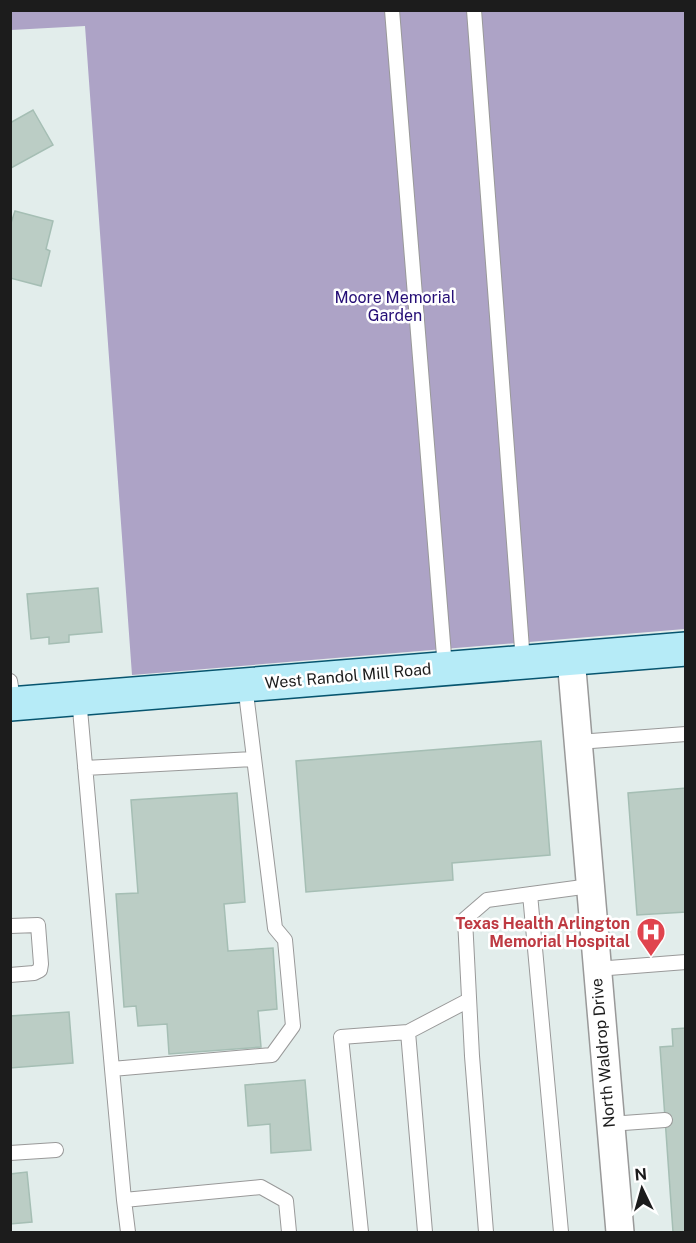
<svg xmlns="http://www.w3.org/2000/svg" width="696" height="1243" font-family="'Public Sans',sans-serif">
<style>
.cemetery{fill:#ada3c6}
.building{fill:#bbcdc5;stroke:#a5beb4;stroke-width:1.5}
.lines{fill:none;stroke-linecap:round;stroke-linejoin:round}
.service-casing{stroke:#999;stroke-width:16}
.minor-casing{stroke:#999;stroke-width:30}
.secondary-casing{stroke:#07556f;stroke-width:36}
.service{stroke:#fff;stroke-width:14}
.minor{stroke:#fff;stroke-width:27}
.secondary{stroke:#b6ebf7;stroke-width:33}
.labels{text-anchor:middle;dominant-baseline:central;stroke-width:5;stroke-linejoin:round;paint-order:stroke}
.park-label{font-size:16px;fill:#250e76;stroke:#fff}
.street-label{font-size:16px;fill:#1c1c1c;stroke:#fff}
.health-label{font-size:16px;font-weight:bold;fill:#be3a42;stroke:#fff;text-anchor:end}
</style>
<rect width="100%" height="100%" fill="#e2edeb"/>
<path class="cemetery" d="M11 10 685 11V629L132 675 85 26 11 30Z"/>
<path class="building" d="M33 110 53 145 11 168 10 123Z
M15 211 53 221 46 249 50 251 41 286 10 278V226Z
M98 588 102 632 69 635V642L49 644V637L31 639 27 594Z
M541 741 550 855 452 863 453 880 306 892 296 761Z
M686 788V912L637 915 628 793Z
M237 793 245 902 224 904 228 951 273 948 277 1009 258 1011 261 1047 169 1054 167 1024 138 1026 136 1006 124 1007 116 894 138 893 131 800Z
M69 1012 73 1063 10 1068V1016Z
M686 1028V1232H673L660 1047 673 1046 672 1029Z
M305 1080 311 1150 271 1153 270 1124 248 1126 245 1085Z
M27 1172 32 1222 10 1224V1174Z"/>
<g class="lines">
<g class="service-casing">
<path id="service" d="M392 10 445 668
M474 10 523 662
M10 681 14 704
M79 698 112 1069 272 1055 293 1026 285 940 275 928 245 685
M578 742 686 734
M85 768 253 759
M530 894 561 1232
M10 926 38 925 41 964 40 970 34 973 10 975
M596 969 686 962
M408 1032 425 1232
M112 1069 124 1200
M610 1124 665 1120
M10 1153 56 1150
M128 1232 124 1200 261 1187 286 1201 289 1232
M361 1232 341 1037 408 1032 469 1000
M486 1232 472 1056 465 919 487 900 590 886"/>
</g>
<g class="minor-casing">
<path id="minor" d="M571 658 620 1232"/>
</g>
<g class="secondary-casing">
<path id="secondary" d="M10 704 686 649"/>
</g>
<use href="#service" class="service"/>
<use href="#minor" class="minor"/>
<use href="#secondary" class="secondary"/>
</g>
<defs>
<g id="hospital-pin" transform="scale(1.5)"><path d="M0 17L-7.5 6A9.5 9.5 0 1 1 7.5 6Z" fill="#e0444e" stroke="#fff"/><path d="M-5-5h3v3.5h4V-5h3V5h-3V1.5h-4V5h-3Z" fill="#fff"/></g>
</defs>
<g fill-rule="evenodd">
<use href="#hospital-pin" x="651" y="932"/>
</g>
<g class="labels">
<g class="park-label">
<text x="395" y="297">Moore Memorial<tspan x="395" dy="18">Garden</tspan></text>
</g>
<g class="street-label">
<text transform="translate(348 676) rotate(-5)">West Randol Mill Road</text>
<text transform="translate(603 1053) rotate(-95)">North Waldrop Drive</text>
</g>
<g class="health-label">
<text x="630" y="923">Texas Health Arlington<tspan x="630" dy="18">Memorial Hospital</tspan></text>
</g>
</g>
<rect width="696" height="1243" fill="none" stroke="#1c1c1c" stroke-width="24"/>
<g transform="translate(642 1189) rotate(355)" stroke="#ffffff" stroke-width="4.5" paint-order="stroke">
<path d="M0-4.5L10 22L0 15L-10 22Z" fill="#1c1c1c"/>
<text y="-9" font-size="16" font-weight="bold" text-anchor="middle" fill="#1c1c1c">N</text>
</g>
</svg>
